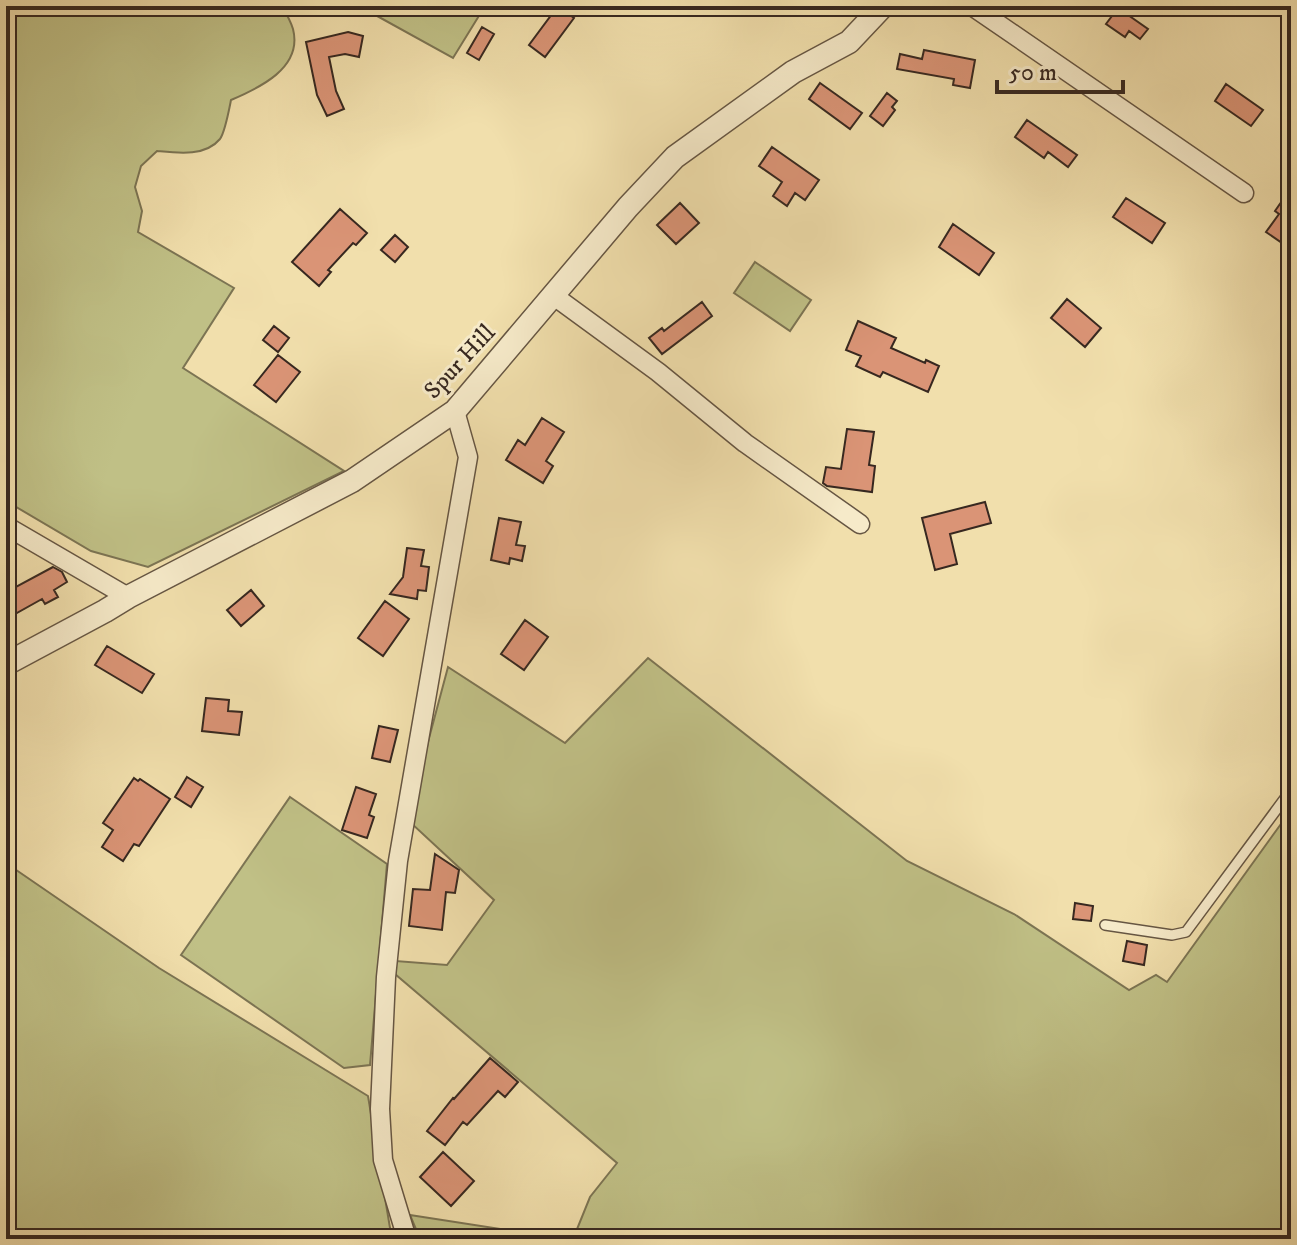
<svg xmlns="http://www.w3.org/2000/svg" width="1297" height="1245" font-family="'IM FELL DW Pica',serif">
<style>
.green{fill:#c0c086;stroke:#7c7453;stroke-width:2}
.building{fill:#da9476;stroke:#372820;stroke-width:2}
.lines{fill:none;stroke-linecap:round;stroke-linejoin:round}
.service-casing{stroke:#665643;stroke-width:12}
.minor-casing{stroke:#665643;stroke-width:21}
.tertiary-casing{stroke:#665643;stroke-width:25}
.service{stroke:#f6eac9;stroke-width:9}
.minor{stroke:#f6eac9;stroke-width:18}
.tertiary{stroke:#f6eac9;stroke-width:22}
.labels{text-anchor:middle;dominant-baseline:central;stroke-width:6;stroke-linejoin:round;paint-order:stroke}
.street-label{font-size:24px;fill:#372820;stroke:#f6eac9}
</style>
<rect width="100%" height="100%" fill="#f1dfac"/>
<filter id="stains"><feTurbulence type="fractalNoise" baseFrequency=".0025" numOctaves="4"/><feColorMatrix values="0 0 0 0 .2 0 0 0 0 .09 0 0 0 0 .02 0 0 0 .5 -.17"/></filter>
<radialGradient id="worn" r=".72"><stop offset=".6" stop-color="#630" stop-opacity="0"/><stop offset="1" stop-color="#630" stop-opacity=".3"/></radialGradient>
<path class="green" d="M6 6H282C286 13 291 22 293 29 303 68 259 88 231 100 229 110 225 132 220 139 205 157 177 153 157 151L141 166 135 187 142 211 138 232 234 288 183 368 344 471 148 567 91 551 6 501Z
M359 6H485L453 58Z
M755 262 811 300 790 331 734 293Z
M648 658 907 861 1014 914 1129 990 1156 975 1167 982 1291 810V1239H573L590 1197 617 1163 395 974 396 961 447 965 494 900 411 823 428 742 448 667 565 743Z
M290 797 387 864 370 1065 344 1068 181 955Z
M6 863 159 968 368 1096 391 1234 394 1239H6Z
M410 1215 564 1239H420Z"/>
<path class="building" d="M558 6 574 18 545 57 529 45Z
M1118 8 1148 29 1140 39 1129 31 1125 37 1106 24Z
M482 27 494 34 479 60 467 53Z
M348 32 363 36 359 57 345 54 329 57 336 91 344 109 327 116 317 95 306 42Z
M924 50 975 60 970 88 953 85 954 79 897 69 900 54 922 59Z
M820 83 862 113 850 129 809 99Z
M1226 84 1263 110 1251 126 1215 101Z
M887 93 897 101 892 107 895 110 883 126 870 116Z
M1027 120 1077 155 1068 167 1048 152 1044 158 1015 137Z
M772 147 819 180 805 200 795 193 787 206 773 196 782 182 759 166Z
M1291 188V236L1285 245 1266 232 1279 214 1275 211Z
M1126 198 1165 223 1152 243 1113 217Z
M680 203 699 223 676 244 657 225Z
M340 209 367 233 356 245 353 243 328 270 331 272 319 286 292 262Z
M953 224 994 253 979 275 939 247Z
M395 235 408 247 395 262 381 250Z
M1067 299 1101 328 1085 347 1051 318Z
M702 302 712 316 662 354 649 338 662 328 664 331Z
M858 321 896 338 891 348 925 363 926 360 939 366 928 392 883 372 880 377 856 366 861 356 846 350Z
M274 326 289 338 278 352 263 340Z
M278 355 300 372 276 402 254 385Z
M542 418 564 432 546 461 553 466 543 483 506 460 518 440 525 445Z
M847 429 874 432 869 465 875 466 872 492 827 486 823 483 826 467 841 469Z
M985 502 991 523 950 534 957 564 935 570 922 518Z
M499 518 521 522 516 545 525 546 522 561 510 558 509 564 491 560Z
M407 548 424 550 421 566 429 567 426 591 418 590 417 599 390 594 403 577Z
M53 567 62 572 67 582 54 590 58 597 45 604 42 599 6 619V568L16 587Z
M251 590 264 606 241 626 227 610Z
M385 601 409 619 383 656 358 638Z
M525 620 548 637 524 670 501 654Z
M107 646 154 674 142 693 95 665Z
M206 698 229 700 228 711 242 712 239 735 202 731Z
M379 726 398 730 390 762 372 758Z
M187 777 203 787 191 807 175 797Z
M134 778 138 781 140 779 170 799 139 846 134 844 123 861 102 847 113 830 103 823Z
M356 787 376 794 369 815 374 817 367 838 342 830Z
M435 854 459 870 455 893 446 892 442 930 409 926 413 889 430 890Z
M1075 903 1093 906 1091 921 1073 919Z
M1127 941 1147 945 1144 965 1123 961Z
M490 1058 518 1082 505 1097 498 1091 467 1125 463 1122 445 1145 427 1131 453 1098 454 1099Z
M443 1152 474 1181 451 1206 420 1177Z"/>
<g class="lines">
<g class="service-casing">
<path id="service" d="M1105 925 1172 935 1186 932 1291 790"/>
</g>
<g class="minor-casing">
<path id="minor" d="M972 6 1244 193
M554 296 658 372 745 443 860 524
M6 526 128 597
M407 1239 383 1160 380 1109 386 977 398 861 468 457 455 411"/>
</g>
<g class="tertiary-casing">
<path id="tertiary" d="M6 664 105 611 128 597 352 481 455 411 628 207 675 157 793 72 849 42 883 6"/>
</g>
<use href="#service" class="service"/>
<use href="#minor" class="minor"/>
<use href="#tertiary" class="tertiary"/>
</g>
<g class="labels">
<g class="street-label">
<text transform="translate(460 362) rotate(-47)">Spur Hill</text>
</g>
</g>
<rect width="1297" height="1245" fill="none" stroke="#f1dfac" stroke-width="32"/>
<rect x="8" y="8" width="1281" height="1229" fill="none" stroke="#372820" stroke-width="4"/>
<rect x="16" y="16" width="1265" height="1213" fill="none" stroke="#372820" stroke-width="2"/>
<path d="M997 80v12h126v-12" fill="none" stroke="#372820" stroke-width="4"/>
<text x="1009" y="80" font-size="24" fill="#372820" stroke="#f6eac9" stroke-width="6" paint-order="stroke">50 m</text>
<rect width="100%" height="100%" filter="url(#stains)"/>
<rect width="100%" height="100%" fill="url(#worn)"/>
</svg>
